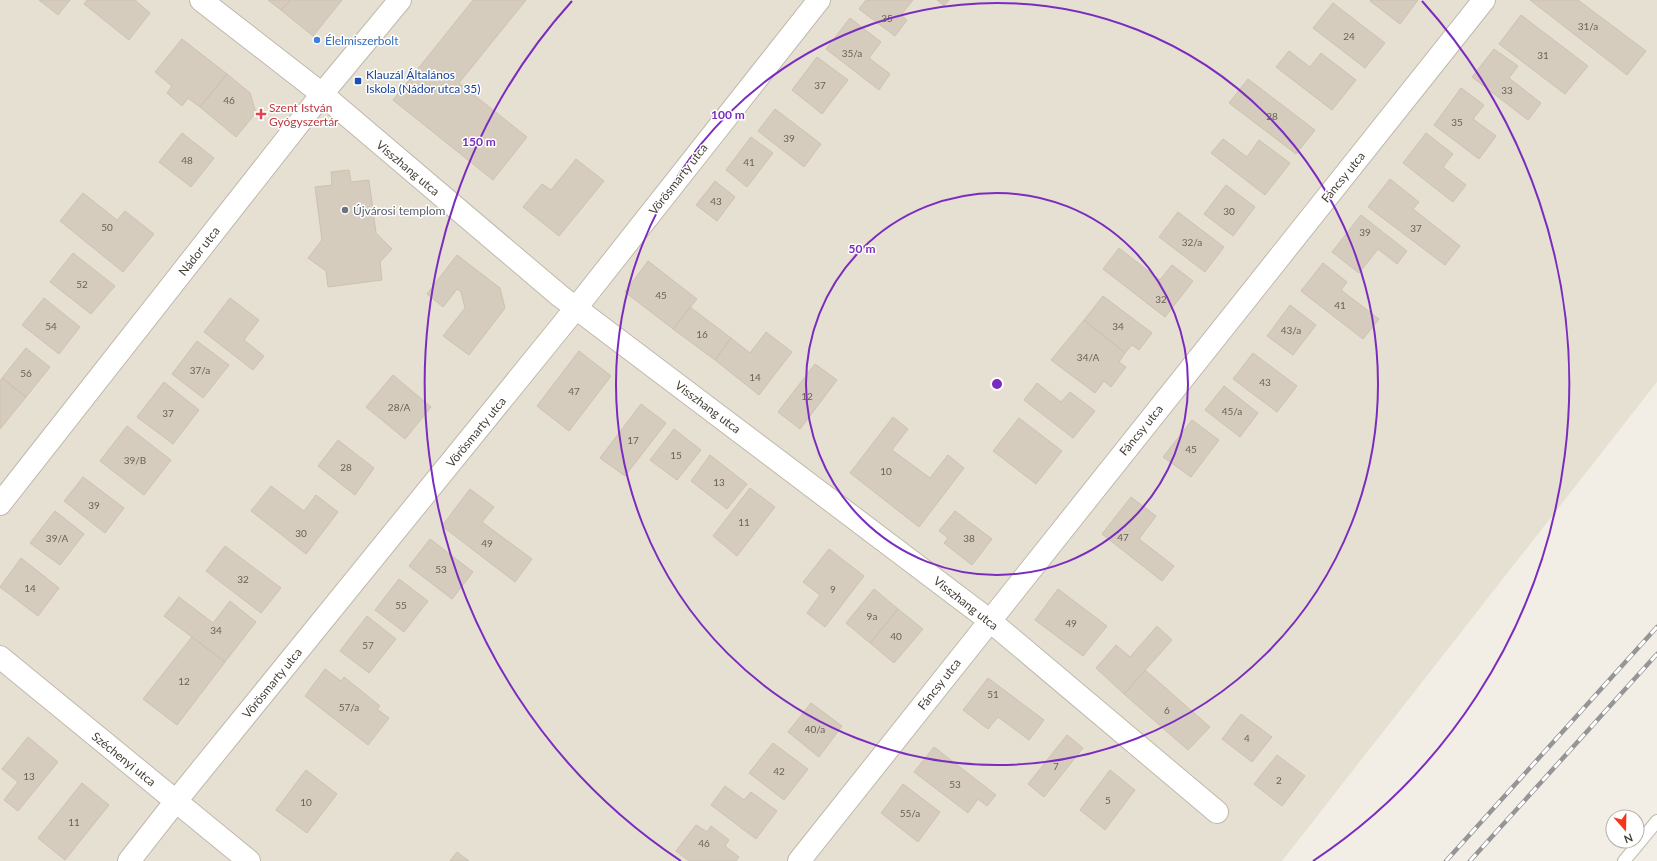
<svg xmlns="http://www.w3.org/2000/svg" width="1657" height="861" font-family="Lato,sans-serif">
<style>
.residential{fill:#e6e0d3}
.building{fill:#d6ccbe;stroke:#cec1ae}
.lines{fill:none;stroke-linecap:round;stroke-linejoin:round}
.lane-casing{stroke:#c0b8ab;stroke-width:14}
.street-casing{stroke:#c0b8ab;stroke-width:24}
.lane{stroke:#fff;stroke-width:12}
.street{stroke:#fff;stroke-width:22}
.rail-casing{stroke:#959595;stroke-width:4.5}
.rail{stroke:#fff;stroke-width:3;stroke-dasharray:9;stroke-linecap:butt}
.ring{fill:none;stroke:#7b2cbf;stroke-width:2}
.shop-dot{fill:#3f7fe0;stroke:#fff;stroke-width:1.5}
.transit-dot{fill:#1a4fb4;stroke:#fff;stroke-width:1.5}
.health-dot{fill:#e0444e;stroke:#fff;stroke-width:1.5}
.worship-dot{fill:#6b7280;stroke:#fff;stroke-width:1.5}
.labels{text-anchor:middle;dominant-baseline:central;stroke-width:3;stroke-linejoin:round;paint-order:stroke}
.number-label{font-size:10px;fill:#686257}
.shop-label{font-size:12px;fill:#366cbe;stroke:#fff;text-anchor:start}
.transit-label{font-size:12px;fill:#164399;stroke:#fff;text-anchor:start}
.health-label{font-size:12px;fill:#be3a42;stroke:#fff;text-anchor:start}
.street-label{font-size:12px;fill:#443e35;stroke:#fff}
.worship-label{font-size:12px;fill:#5b616d;stroke:#fff;text-anchor:start}
.centre{fill:#7b2cbf;stroke:#fff;stroke-width:2}
.ring-label{font-size:12px;text-anchor:middle;font-weight:bold;fill:#7b2cbf;stroke:#fff;stroke-width:3;stroke-linejoin:round;paint-order:stroke}
</style>
<rect width="100%" height="100%" fill="#f2eee5"/>
<path class="residential" d="M0 0H1657V382L1282 861H0Z"/>
<path class="building" d="M39 0H70L58 15Z
M87 0H135L150 13 129 40 84 4Z
M268 0H290L281 10Z
M290 0H342L313 36 281 10Z
M473 0H526L459 83 527 137 493 180 393 100Z
M866 0H913L901 15 907 20 895 36 859 9Z
M937 0H949L944 6Z
M1371 0H1418L1400 24 1370 1Z
M1530 0H1578L1646 51 1627 75Z
M1333 3 1385 43 1365 68 1313 28Z
M1521 15 1588 66 1565 94 1499 44Z
M850 18 881 42 869 58 890 74 879 90 826 49Z
M182 39 227 74 200 107 188 98 182 106 167 93 172 86 155 72Z
M1494 49 1518 66 1509 78 1541 103 1528 120 1472 77Z
M1289 51 1310 67 1321 53 1356 80 1332 110 1276 67Z
M817 57 848 80 822 114 792 90Z
M227 74 250 93 256 113 236 137 200 107Z
M1248 79 1315 130 1296 154 1229 103Z
M1461 88 1484 105 1473 119 1496 136 1479 159 1434 125Z
M775 109 821 144 804 167 758 131Z
M182 133 214 158 191 187 159 162Z
M1426 133 1453 154 1443 167 1466 185 1453 202 1403 163Z
M751 137 773 153 747 187 726 170Z
M1223 139 1247 157 1259 140 1290 163 1265 195 1211 153Z
M576 159 604 181 559 236 523 207 542 184 551 190Z
M349 170 351 182 369 180 376 233 392 249 380 262 382 280 328 287 326 271 308 258 322 240 315 187 332 185 331 172Z
M1390 179 1419 202 1413 209 1460 246 1445 265 1368 207Z
M715 181 735 197 717 221 696 205Z
M1226 185 1255 207 1233 236 1204 214Z
M83 193 117 220 125 211 154 234 123 272 60 221Z
M1178 212 1224 247 1205 272 1159 237Z
M1361 215 1407 251 1397 264 1378 249 1359 273 1332 252Z
M1119 248 1160 280 1172 265 1193 281 1165 317 1103 269Z
M73 253 115 286 91 314 50 282Z
M457 255 500 288 505 308 469 355 443 336 465 308 461 292 457 289 443 307 427 294Z
M648 261 697 299 673 329 625 292Z
M1323 263 1347 282 1341 290 1379 319 1363 339 1301 291Z
M1103 296 1152 333 1139 350 1132 345 1125 353 1084 320Z
M44 298 80 327 59 354 22 325Z
M230 298 259 320 244 340 264 356 253 370 204 332Z
M1290 305 1316 325 1293 355 1267 336Z
M690 307 731 338 715 360 673 329Z
M1084 320 1125 353 1119 362 1126 367 1111 387 1104 381 1095 393 1051 360Z
M766 332 792 352 759 395 715 360 731 338 750 353Z
M197 341 229 365 203 398 172 374Z
M26 348 50 367 26 397 2 378Z
M579 351 611 376 569 431 537 406Z
M1253 353 1297 386 1277 412 1233 379Z
M815 364 837 380 800 429 778 412Z
M393 375 431 407 405 439 366 407Z
M2 378 26 397 0 429V381Z
M164 382 199 410 173 444 137 417Z
M1037 383 1061 402 1070 392 1095 411 1073 438 1024 400Z
M1224 386 1258 413 1240 437 1205 410Z
M641 404 666 423 625 476 600 458Z
M893 417 908 429 892 450 930 478 948 455 964 468 919 527 850 473Z
M1019 418 1062 451 1036 484 993 451Z
M1192 420 1219 440 1191 477 1163 457Z
M127 426 171 460 144 495 100 461Z
M674 429 701 450 677 480 650 460Z
M338 440 374 468 355 495 318 466Z
M710 455 747 484 727 509 691 481Z
M83 477 124 508 105 533 64 501Z
M271 486 304 511 316 495 338 512 306 554 251 511Z
M750 488 775 507 737 556 713 536Z
M470 489 494 507 482 522 532 559 515 582 442 526Z
M1131 497 1156 516 1139 539 1174 566 1162 581 1102 534Z
M55 511 84 534 60 565 30 543Z
M955 511 992 539 972 565 944 543 948 538 939 531Z
M430 539 473 572 452 599 409 566Z
M225 546 281 588 261 613 206 571Z
M829 549 864 576 825 627 807 613 820 595 803 582Z
M21 558 59 588 38 616 0 587Z
M399 579 428 601 404 632 375 610Z
M874 589 898 609 870 643 846 623Z
M1058 589 1107 626 1083 656 1035 620Z
M179 597 213 623 230 601 256 622 225 662 164 616Z
M898 609 923 629 894 663 870 643Z
M367 616 396 639 369 673 340 651Z
M1157 626 1172 640 1124 694 1096 668 1116 645 1130 657Z
M192 637 225 662 177 725 143 699Z
M325 669 341 681 344 677 380 706 377 709 389 718 368 745 305 696Z
M1145 670 1210 727 1188 750 1124 694Z
M988 678 1044 720 1029 740 998 717 988 729 963 710Z
M811 703 842 726 819 757 788 732Z
M1241 714 1272 737 1252 762 1222 739Z
M1067 735 1083 748 1044 797 1028 784Z
M28 737 58 762 18 811 4 800 18 782 2 769Z
M773 743 808 769 784 800 749 773Z
M934 747 996 795 987 806 978 799 968 813 914 772Z
M1277 755 1305 776 1282 806 1254 784Z
M306 770 337 794 307 833 276 810Z
M1110 770 1135 790 1105 830 1080 810Z
M82 783 109 805 65 860 38 838Z
M903 784 940 812 918 842 881 813Z
M725 786 744 800 751 792 777 811 756 839 711 805Z
M696 825 707 832 711 826 729 840 725 846 739 857 736 861H689L676 851Z
M457 852 469 861H450Z"/>
<g class="lines">
<g class="lane-casing">
<path id="lane" d="M1624 861 1657 821"/>
</g>
<g class="street-casing">
<path id="street" d="M201 0 322 94 560 296 989 620 1217 812
M0 504 322 94 400 0
M0 657 249 861
M129 861 176 801 576 308 819 0
M799 861 1484 0"/>
</g>
<use href="#lane" class="lane"/>
<use href="#street" class="street"/>
<g class="rail-casing">
<path id="rail" d="M1446 861 1657 627
M1470 861 1657 654"/>
</g>
<use href="#rail" class="rail"/>
</g>
<g class="ring">
<circle cx="997" cy="384" r="191"/>
<circle cx="997" cy="384" r="381"/>
<path d="M681 861A572 572 0 0 1 572 1M1422 1A572 572 0 0 1 1313 861"/>
</g>
<circle class="shop-dot" cx="317" cy="40" r="4"/>
<rect class="transit-dot" x="354" y="77" width="8" height="8" rx="2"/>
<path class="health-dot" d="M259 108h4v4h4v4h-4v4h-4v-4h-4v-4h4z"/>
<circle class="worship-dot" cx="345" cy="210" r="4"/>
<g class="labels">
<g class="number-label">
<text x="887" y="18">35</text>
<text x="1588" y="26">31/a</text>
<text x="1349" y="36">24</text>
<text x="852" y="53">35/a</text>
<text x="1543" y="55">31</text>
<text x="820" y="85">37</text>
<text x="1507" y="90">33</text>
<text x="229" y="100">46</text>
<text x="1272" y="116">28</text>
<text x="1457" y="122">35</text>
<text x="789" y="138">39</text>
<text x="187" y="160">48</text>
<text x="749" y="162">41</text>
<text x="716" y="201">43</text>
<text x="1229" y="211">30</text>
<text x="107" y="227">50</text>
<text x="1416" y="228">37</text>
<text x="1365" y="232">39</text>
<text x="1192" y="242">32/a</text>
<text x="82" y="284">52</text>
<text x="661" y="295">45</text>
<text x="1161" y="299">32</text>
<text x="1340" y="305">41</text>
<text x="51" y="326">54</text>
<text x="1118" y="326">34</text>
<text x="1291" y="330">43/a</text>
<text x="702" y="334">16</text>
<text x="1088" y="357">34/A</text>
<text x="200" y="370">37/a</text>
<text x="26" y="373">56</text>
<text x="755" y="377">14</text>
<text x="1265" y="382">43</text>
<text x="574" y="391">47</text>
<text x="807" y="396">12</text>
<text x="399" y="407">28/A</text>
<text x="1232" y="411">45/a</text>
<text x="168" y="413">37</text>
<text x="633" y="440">17</text>
<text x="1191" y="449">45</text>
<text x="676" y="455">15</text>
<text x="135" y="460">39/B</text>
<text x="346" y="467">28</text>
<text x="886" y="471">10</text>
<text x="719" y="482">13</text>
<text x="94" y="505">39</text>
<text x="744" y="522">11</text>
<text x="301" y="533">30</text>
<text x="1123" y="537">47</text>
<text x="57" y="538">39/A</text>
<text x="969" y="538">38</text>
<text x="487" y="543">49</text>
<text x="441" y="569">53</text>
<text x="243" y="579">32</text>
<text x="30" y="588">14</text>
<text x="833" y="589">9</text>
<text x="401" y="605">55</text>
<text x="872" y="616">9a</text>
<text x="1071" y="623">49</text>
<text x="216" y="630">34</text>
<text x="896" y="636">40</text>
<text x="368" y="645">57</text>
<text x="184" y="681">12</text>
<text x="993" y="694">51</text>
<text x="349" y="707">57/a</text>
<text x="1167" y="710">6</text>
<text x="815" y="729">40/a</text>
<text x="1247" y="738">4</text>
<text x="1056" y="766">7</text>
<text x="779" y="771">42</text>
<text x="29" y="776">13</text>
<text x="1279" y="780">2</text>
<text x="955" y="784">53</text>
<text x="1108" y="800">5</text>
<text x="306" y="802">10</text>
<text x="910" y="813">55/a</text>
<text x="74" y="822">11</text>
<text x="704" y="843">46</text>
</g>
<g class="shop-label">
<text x="325" y="40">Élelmiszerbolt</text>
</g>
<g class="transit-label">
<text x="366" y="74">Klauzál Általános<tspan x="366" dy="14">Iskola (Nádor utca 35)</tspan></text>
</g>
<g class="health-label">
<text x="269" y="107">Szent István<tspan x="269" dy="14">Gyógyszertár</tspan></text>
</g>
<g class="street-label">
<text transform="translate(408 168) rotate(40)">Visszhang utca</text>
<text transform="translate(1343 177) rotate(-51)">Fáncsy utca</text>
<text transform="translate(678 179) rotate(-52)">Vörösmarty utca</text>
<text transform="translate(199 251) rotate(-52)">Nádor utca</text>
<text transform="translate(708 407) rotate(37)">Visszhang utca</text>
<text transform="translate(1141 430) rotate(-51)">Fáncsy utca</text>
<text transform="translate(476 432) rotate(-51)">Vörösmarty utca</text>
<text transform="translate(966 603) rotate(38)">Visszhang utca</text>
<text transform="translate(272 683) rotate(-51)">Vörösmarty utca</text>
<text transform="translate(939 684) rotate(-52)">Fáncsy utca</text>
<text transform="translate(124 759) rotate(39)">Széchenyi utca</text>
</g>
<g class="worship-label">
<text x="353" y="210">Újvárosi templom</text>
</g>
</g>
<circle cx="997" cy="384" r="6" class="centre"/>
<g class="ring-label">
<text x="728" y="119">100 m</text>
<text x="479" y="146">150 m</text>
<text x="862" y="253">50 m</text>
</g>
<g transform="translate(1625 829) rotate(160)"><circle r="19" fill="#ffffff" stroke="#b4b2ae"/>
<path d="M0-3L7 15L0 10L-7 15Z" fill="#f2371c"/>
<text y="-6" font-size="11" font-weight="bold" text-anchor="middle" fill="#443e35">N</text>
</g>
</svg>
